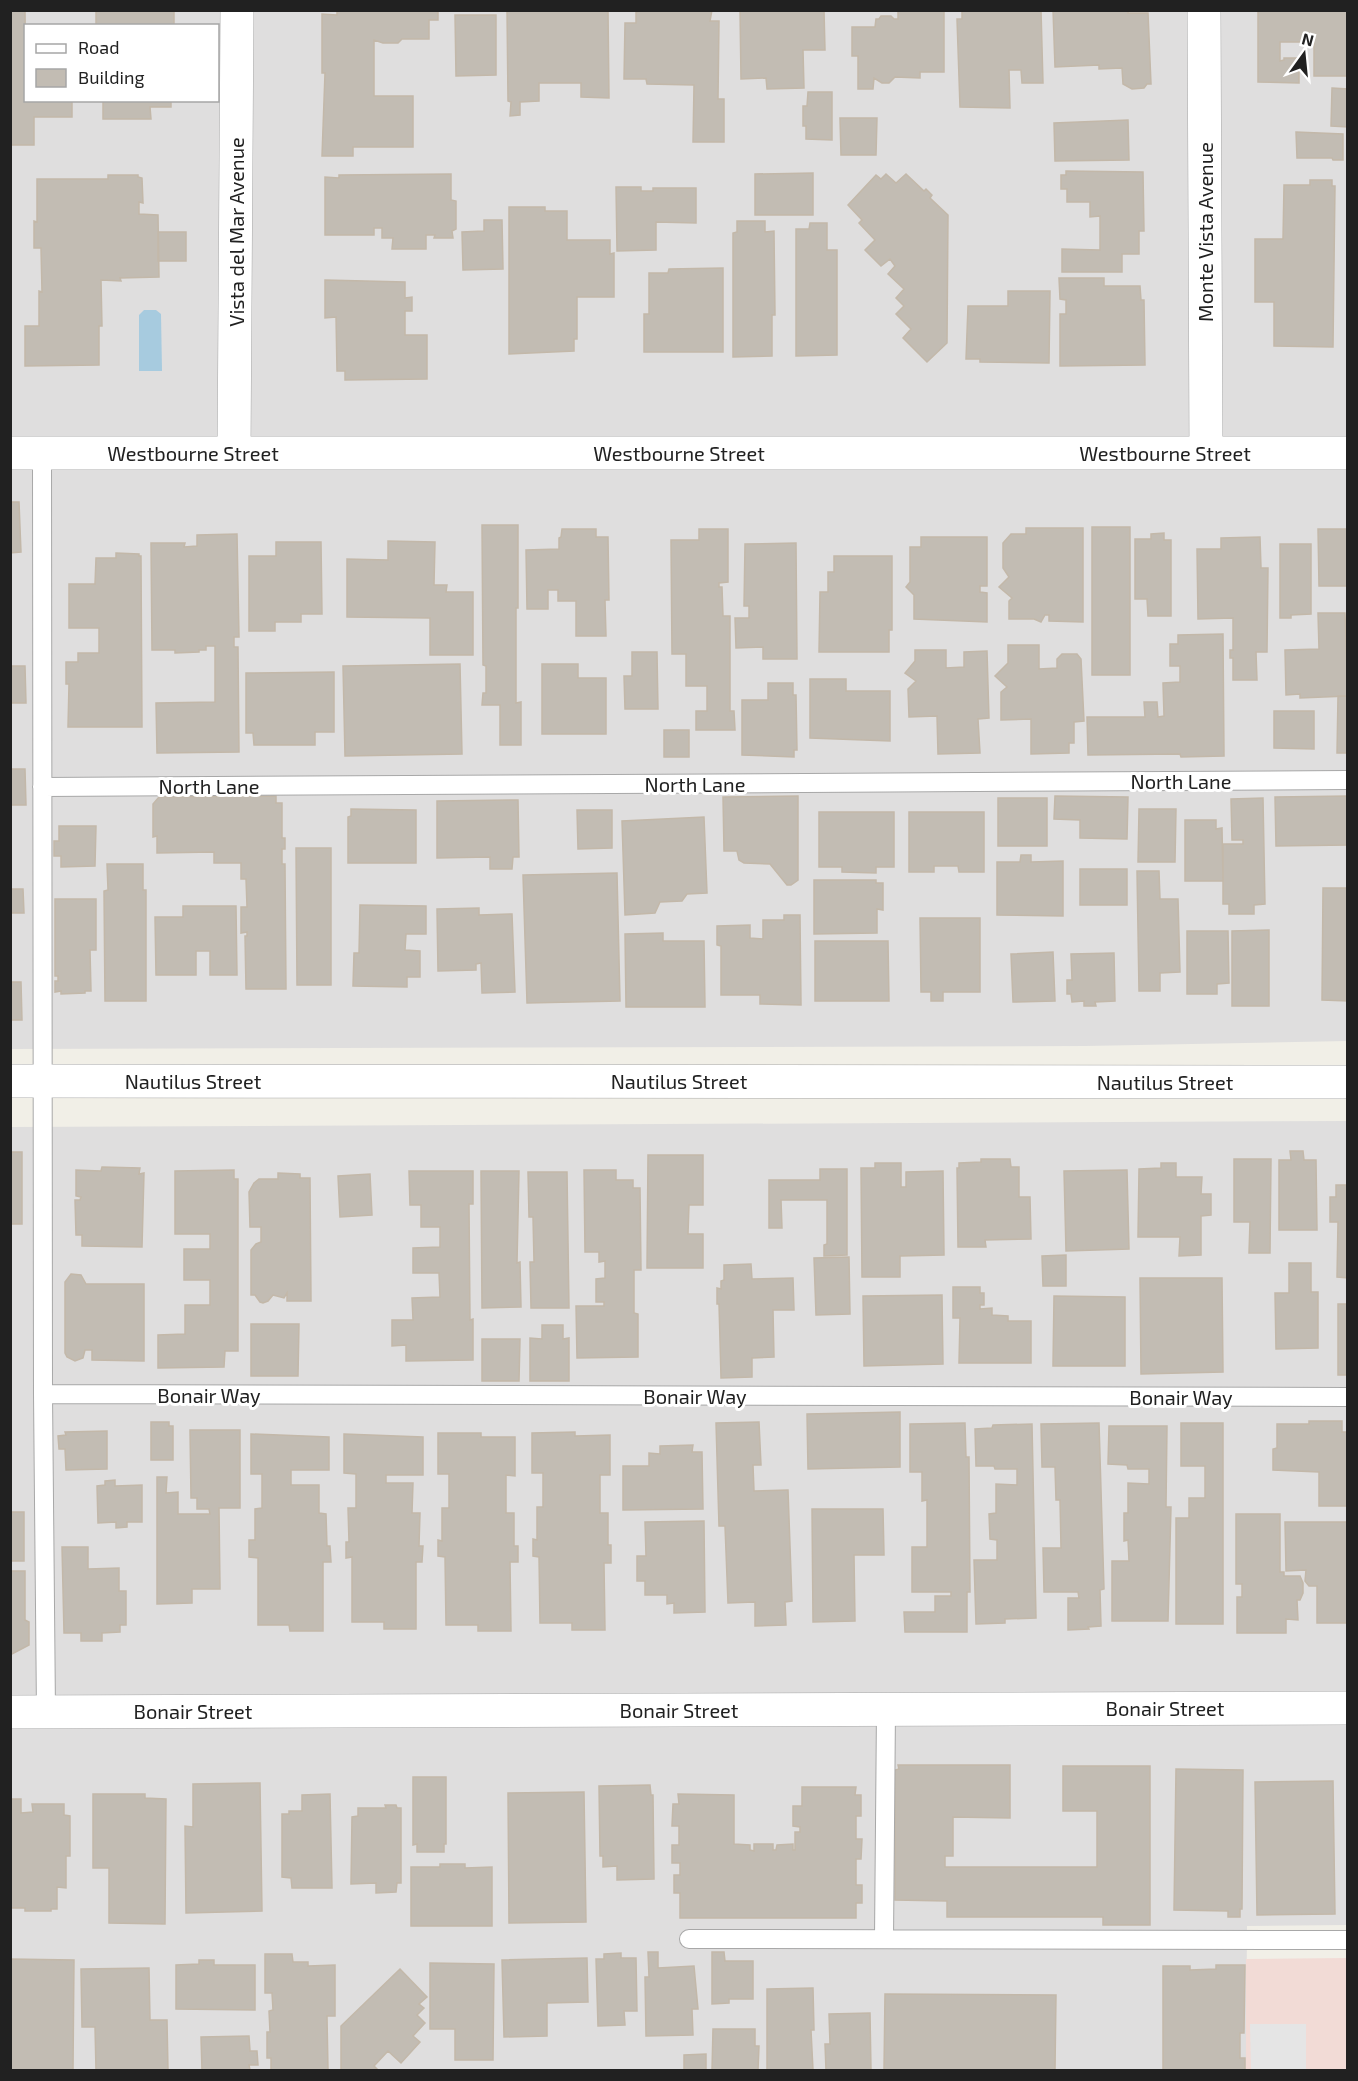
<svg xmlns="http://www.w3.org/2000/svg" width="1358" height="2081" font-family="'Exo 2',sans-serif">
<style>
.residential{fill:#dfdede;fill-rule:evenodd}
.commercial{fill:#f2dbd6}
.parking{fill:#e5e5e5}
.water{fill:#a7cbdf}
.building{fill:#c2bcb3;stroke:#c3b8a9;stroke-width:1.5}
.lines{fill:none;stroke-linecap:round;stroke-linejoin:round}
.service-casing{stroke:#a8a8a8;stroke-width:20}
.minor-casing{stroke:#a8a8a8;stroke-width:34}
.tertiary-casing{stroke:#a8a8a8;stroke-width:34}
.service{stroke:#fff;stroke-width:18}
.minor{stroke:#fff;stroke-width:33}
.tertiary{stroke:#fff;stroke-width:33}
.labels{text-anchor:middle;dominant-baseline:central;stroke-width:6;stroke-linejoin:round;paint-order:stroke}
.street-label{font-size:20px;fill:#212121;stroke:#fff}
</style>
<rect width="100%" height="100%" fill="#f1efe7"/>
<path class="residential" d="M10 11H1347V1041L1085 1046 11 1049ZM26 26H218V100H26Z
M1347 1121V1925L1247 1926 1246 2070H11L10 1127Z"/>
<path class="commercial" d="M1347 1958V2070H1246V1959Z"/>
<path class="parking" d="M1250 2024H1306V2070H1251Z"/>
<path class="water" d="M144 310H156L161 314 162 371H139V315Z"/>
<path class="building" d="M10 10H25L26 100H72V117H34V145H10Z
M96 10H174V26H96Z
M337 10H438V20H429V39H402L398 43H383L374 40V96H413V147H353V156H322L325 73H322V14L337 15Z
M507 10H608L609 98 581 97V83H539V101L520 102V115L510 116 511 102 508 101Z
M642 10H712L710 21H719L718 99H724V142H693L694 85 647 84 646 79H624L625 23H636V12Z
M740 10H824L825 50H803L804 88 767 89 766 78 741 79Z
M944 10V72H920V78L895 77 889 83H882L874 78 873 89H858V56H852V27H875L876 19H879L881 16H891L894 19H898V11Z
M1041 10 1043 83H1022L1021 70H1009L1010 108 960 107 957 19H962V11Z
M1053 10H1128V13H1148L1151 84H1147L1144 88 1132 89 1123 84 1122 68 1099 69V65L1055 67Z
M1258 10H1348V76H1314V42H1280V61L1284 60V58H1297V60H1299V83L1258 82Z
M455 15H496V75L456 76Z
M1332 88 1348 89V127L1331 126Z
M808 92H832V140L806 139V126H803V106H807Z
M103 100H171V107H150L151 119H103Z
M840 118H877L876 155H841Z
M1128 120 1129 160 1055 161 1054 123Z
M1296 132 1343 134V160H1333L1332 158H1297Z
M1066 171 1143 172 1144 231H1139V254H1122V272H1062V249L1100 250V216L1090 217V202H1067V189H1061V175H1066Z
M813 173V215H755V174Z
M451 174V200L456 201V229L452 231 453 238H434L435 235H426V249H392L393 238H382V228H374V235H325V177L339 178V175Z
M886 174 896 183 906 174 924 191 926 189 932 195 930 198 948 215 947 343 927 362 903 338 911 329 896 314 904 306 896 298 904 289 888 274 895 266 890 259 881 266 865 250 875 240 859 223 862 220 848 205 876 175 881 179Z
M108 175H138V177L142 178 143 203 139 202V214L158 215 159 277 120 278 121 281 101 280 102 326H99V365L25 366V326H39V291L42 292 41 248H34V221L37 222V179H108Z
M1310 180H1332V186H1335L1333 347 1274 346V302H1255V239H1283L1284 185H1310Z
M616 187H641V191H653V188H696V223L656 222V250L617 251Z
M509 207H545V211H567V240H610V254L614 253V297H577V339H574V351L509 354Z
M484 220H502L503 269 463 270 462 232 484 231Z
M737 221H765V232L774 231 775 315H772V356L733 357V233L737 232Z
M810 223H827V250H837V355L796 356V229H809Z
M158 232H186V261H158Z
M723 268V352H644V314H649V273H668L669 269Z
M1059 278H1104V286H1140L1141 300H1144L1145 365 1060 366V314H1066V300L1060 299Z
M325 280 405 282V298L412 297V311H405V335H427V379L345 380V371H337L336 317 325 318Z
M1008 291H1050L1049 363 980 362V359H966L968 306H1008Z
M10 502H19L21 552 10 553Z
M482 525H518V608H516V703L521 702V745H500V705H482L483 693H486V666L483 665Z
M1092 527H1130V675H1092Z
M1026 528H1083V622L1049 621V615H1045L1041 622 1034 619H1009V601L1012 598 999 587 1009 577 1003 568V543L1011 534H1026Z
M562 529H596V537H608L609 600H605L606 636H576V601H558V590H548V609H527L526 550 559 549V538L561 537Z
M699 529H728V582L719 583V587H722L723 616H730V711H734L735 730H696V711H707V686H686V654H672L671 540H699Z
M1318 529H1348V586H1319Z
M1164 533V540H1171V616H1148L1147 599H1135V539H1151V534Z
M237 534 239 637H234V647H238L239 752 157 753 156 703 215 702V646H206V650H199V652L175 653V650H152L151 543H185L184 547 197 546V535Z
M921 537H987V586H980V592L987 593V622L914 619V595L906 587 910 582V547H921Z
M1260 537 1261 568H1268L1267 652H1256L1257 680H1233V658H1230V650H1233V618L1198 619 1197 549H1221V538Z
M388 541 435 542 434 585H447L446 592H473V655H430V618L347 617V559L388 560Z
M276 542H321L322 614H301V622H275V631H249V556H276Z
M796 543 797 659H763V647L736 648 735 618H749V606H744L745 544Z
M1280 544H1311V614L1291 615V618H1280Z
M116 553 139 554V556H141L142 727H68L69 684H66V662H78V653H99V628H69V584H95L96 558H116Z
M834 556H892V630H889V652H819L820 592H828V572H834Z
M1318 613H1345L1348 696 1300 698V694L1286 695 1285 650 1319 649Z
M1223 634 1224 756 1181 757 1180 754 1088 755 1087 717H1145L1144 702H1157L1158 717 1164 716 1163 683 1180 682V666H1170V644H1178V635Z
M1008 645H1039V669L1057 668V659L1062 654H1077L1081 659 1084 721 1074 722V743H1069V753L1031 754V719L1001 720V692L1007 687 995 676 1008 663Z
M915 650H946V668L964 667V652L987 651 989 718 978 719 980 753 938 754 937 716 909 717 908 689 916 681 905 673 915 661Z
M632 652H657L658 709H625L624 676H632Z
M460 664 462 754 345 756 343 666Z
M542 664H578V678H606V734H542Z
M10 666H25L26 703H10Z
M334 672V732H315V745H254L253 733H246V673Z
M810 679H846V691H890V741L810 738Z
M768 683H793V695H796L797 750H794V757L742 755V700H768Z
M1338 696H1348V753H1337Z
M1274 711H1314V749L1274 748Z
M664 730H689V757H664Z
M10 769H25L26 805H10Z
M276 796V803H282V838H285V849H282V864H285L286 989H246L245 936H247V932L241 933V907H247L246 879H241V863H214V852L157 853V836L153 837V804L159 797Z
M798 796V880L791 885H787L770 864 744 863 739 860 737 851H724L723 797Z
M1055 796 1128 797 1127 839 1080 838V820L1054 819Z
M1348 796V845L1276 846 1275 797Z
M998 798H1047V846H998Z
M1263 798 1265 904 1254 905V914H1229V904H1223V844H1243V840H1232L1231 799Z
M518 800 519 857H513L512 869H490V857L437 858V801Z
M351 809 416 810V863H348V817L351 816Z
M1139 809H1176L1175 862H1138Z
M577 810H612V848L578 849Z
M819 812H894V867H876V873L842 872V867H819Z
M909 812H984V872H959L958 866H934V872H909Z
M704 817 707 893 687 894 682 901 660 902 655 913 625 915 622 821Z
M1185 820H1216V829L1222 828 1223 881H1185Z
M59 826H96L95 866 61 867V856H54V841H59Z
M296 848H331V985H297Z
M1021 855H1031V862L1063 861V916L997 915V862H1020Z
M107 864H143V890H146V1001H105L104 891 108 890Z
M1080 869H1127V905H1080Z
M1137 871H1159L1160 899H1178L1180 972 1160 973V991H1139Z
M617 873 620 1001 527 1003 523 875Z
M814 880H876V883H883V910L877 909V933L814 934Z
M1323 888H1348V1001L1322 1000Z
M10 889H23L24 913H10Z
M55 899H96V950H90L91 991H85V993L61 994V991L55 992V981H58V976H55Z
M360 905 426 906V934H406L405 950 420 951V977H407V987L353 986 354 953H359Z
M183 906H236L237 975H210V951H196V975H156L155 917H183Z
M479 908V915L512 914 515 992 482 993 481 963 476 964V970L438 971 437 909Z
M784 915H800L801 1005 760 1004V995H721V946L717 945V926L750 925V938L763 939V920H784Z
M920 918H980V992H943V1001H931V992H921Z
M1269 930V1006H1232V931Z
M1187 931H1228L1229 983 1217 984V994H1187Z
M663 933V941H704L705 1007H626L625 934Z
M815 941H888L889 1001H815Z
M1053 952 1055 1001 1013 1002 1011 954Z
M1114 953 1115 1001 1095 1002 1096 1006H1084V1001L1072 1002 1071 994H1067V980H1072L1071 954Z
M10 982H21L22 1020H10Z
M1290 1151H1303L1304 1160H1316L1317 1230H1279V1160H1291Z
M10 1152H22V1224H10Z
M648 1155H703V1205H689L688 1234H703V1268H647Z
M981 1159H1010L1011 1167H1019V1197H1030L1031 1239 985 1240 986 1247H958L957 1168H959V1163L981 1162Z
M1234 1159H1271L1270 1253H1249L1250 1222H1234Z
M875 1163H901V1187H906V1172L943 1171 944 1255 900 1256V1277H862L861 1168H875Z
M1161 1163H1176V1177H1202L1201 1194H1211V1215L1201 1216V1255L1179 1256 1180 1237H1138L1139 1169 1161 1168Z
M102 1167 140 1168 139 1174 144 1173 142 1247 82 1246V1235H76L75 1200H80L81 1197 76 1196V1170L101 1171Z
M820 1169H847V1255L824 1256V1245L827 1244V1200H781L782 1228H769V1180H820Z
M234 1170V1179H238V1351H225L224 1367 158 1368V1335L185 1334V1305H210V1280H184V1249H210V1234H175V1171Z
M584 1170H616V1180H633V1188H640L641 1270H634V1313L638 1314V1357L577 1358 576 1306H604V1302H596V1279L605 1278V1261L599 1262V1252H585Z
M1127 1170 1129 1249 1066 1251 1064 1171Z
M409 1171H473V1204H469L470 1320 473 1319V1360L406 1361V1345L392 1346V1320H413L412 1298 440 1297 439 1273H413V1248L440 1247V1227H421V1205H410Z
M481 1171H519L517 1263 520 1262 521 1307 482 1308Z
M528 1172H567L569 1308H531L530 1262H534L533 1217H529Z
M278 1173 300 1174V1178H310L311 1301H287V1293L284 1298 273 1295 268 1301 263 1303 260 1302 255 1295H251V1250L256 1244 261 1242V1227H250L249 1192 254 1183 259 1179H278Z
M370 1174 372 1215 340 1217 338 1176Z
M1336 1185H1348V1278L1337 1277 1338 1222H1330V1197H1336Z
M1066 1255V1286H1043L1042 1256Z
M849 1257 850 1314 816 1315 814 1258Z
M1289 1263H1311V1292H1318V1348L1276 1349 1275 1293H1289Z
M751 1264 752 1279 793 1278 794 1310H773L774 1357 752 1358V1377L721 1378 719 1304H717V1288L721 1289V1281L724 1280V1265Z
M71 1274 81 1275 86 1284H144V1361L92 1360V1350H85L83 1358 75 1361 67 1357 65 1353V1282Z
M1140 1278H1222L1223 1372 1141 1374Z
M953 1287H980V1293H984V1305H980V1309L992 1308V1315L1008 1316V1321H1031V1363H959L960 1318H953Z
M942 1295 943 1364 864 1366 863 1296Z
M1054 1296 1125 1297V1366H1053Z
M1338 1304H1348V1375H1338Z
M251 1324H299L298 1376H251Z
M542 1325H563V1339L569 1338V1381H530V1338L542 1339Z
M482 1339H520L519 1381H482Z
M900 1412V1467L808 1469 807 1414Z
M1309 1421H1342V1432H1348V1506H1319V1472L1273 1470V1449L1277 1448V1424H1309Z
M151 1422H169V1426H173V1460H151Z
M759 1422 761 1465H753L754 1491 788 1490 792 1601 785 1602 786 1625 755 1626V1602L728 1603 725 1526H719L716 1423Z
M965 1423 966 1457H969L970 1592H967V1632H905L904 1612H935V1596H951V1592H912V1547H927V1500L922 1501V1472H910V1424Z
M1099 1423 1104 1589 1100 1590 1101 1626 1088 1627 1089 1629 1068 1630V1598H1079L1078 1592H1044L1043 1548H1061L1060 1500H1056L1055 1467H1042L1041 1424Z
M1181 1423H1223V1624H1176V1518H1189V1498H1205V1466H1181Z
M1032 1424 1036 1618 1005 1619V1623L976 1624 974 1560H997V1540L990 1539 989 1514 996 1513V1484L1017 1485V1469H995L994 1466H976L975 1429 992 1428 993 1425Z
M1109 1426H1167L1166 1507H1171L1168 1621H1112V1561H1129L1128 1540 1124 1541V1513H1128V1483L1149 1484V1469H1128L1127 1465 1108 1464Z
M190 1430H240V1508H219L220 1589H192V1603L157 1604V1477H167L166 1493 178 1492V1514H210L209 1509H197V1498H191Z
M107 1431V1469L66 1470 65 1449H59L58 1436 66 1435 65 1432Z
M575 1432V1436L610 1435V1475H600V1513H608V1545H611V1563H604L605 1630H572V1623H540L539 1557 533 1556V1539L537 1540V1507H543V1473H532V1433Z
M438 1433H481V1437H515V1476L506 1475V1513H514V1546H518V1562H510L511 1631H478V1625H446L445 1557 438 1556V1540L442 1541V1508H449V1474H438Z
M251 1434 329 1437V1470H291V1485H319V1513L326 1514 327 1546H330L331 1562H323V1631H290L289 1625H258V1558L249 1557V1540H255V1509L262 1508V1474H251Z
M344 1434 423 1437V1475H386V1483H413L412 1513H420L419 1546H423L422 1562H416V1629H384V1622H352V1557L346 1558V1542H349L348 1508H356V1474L344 1473Z
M693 1445 692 1452H702L703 1509 623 1510V1466H649V1453L660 1454V1446Z
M10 1478 11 1512H24V1561H10Z
M115 1480V1486L142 1485V1522H127V1527L116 1528V1522L98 1523 97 1486 105 1485V1481Z
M812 1509H883L884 1555H854L855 1621 813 1622Z
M1236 1514H1280V1572H1284V1576H1300L1303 1583V1593L1300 1600H1297L1298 1620 1286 1619V1633H1237V1597H1242V1584H1236Z
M704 1521 705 1612 674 1613V1603L667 1604V1595H645V1581H637V1556H646L645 1522Z
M1285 1522H1348V1623H1317V1586H1309L1305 1581 1306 1570 1286 1571Z
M62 1547H88V1569L119 1568V1591H126V1625H120V1632L102 1633V1641H81V1633H64Z
M10 1571H25V1620L29 1622V1645L10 1655Z
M898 1765H1010V1818L953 1817V1856H945V1867H1097V1811H1063V1766H1150V1925H1103V1917H947V1901L895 1900V1770L899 1769Z
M1176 1769 1243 1770 1242 1909H1240V1917H1228V1911L1174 1910Z
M413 1777H446V1844H444V1852H417V1844L413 1845Z
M1333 1781 1335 1914 1257 1915 1255 1782Z
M260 1783 262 1911 186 1913 185 1826 193 1827V1784Z
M650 1785 651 1795H653L654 1879 617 1880V1866L603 1867V1856H600L599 1786Z
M802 1787H856L855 1795H861V1816H856V1839H862L861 1859H856V1885H862V1903H856V1918H680V1893H674V1875H680V1863H672V1845H679V1826H672L673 1804H679L678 1794 734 1795V1844L750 1845V1850L754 1851V1844H773V1850H776L777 1845 793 1844V1850H795V1832H800V1827L793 1826V1806H802Z
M584 1792 586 1922 509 1923 508 1793Z
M93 1794H145V1798L166 1799 165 1924 109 1923V1868H93Z
M330 1794 332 1888H292L291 1878 282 1877V1814H289V1811H302V1795Z
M10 1799H21V1813L33 1812 32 1804H64V1815L70 1816V1856H66V1888L57 1887V1909H51V1911H25V1908H10Z
M385 1805H396L397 1808H401V1883H397L396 1892 376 1893V1883L351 1884 352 1817 358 1816V1808H386Z
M440 1864H465V1868L492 1867V1926H411V1867H440Z
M648 1952H658V1968L694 1966 698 2009H692L693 2035 646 2036 645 1977H649Z
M712 1952H724L725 1961H753V1999H729V2003L712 2004Z
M621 1953V1958H636L637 2011H624L625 2025 598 2026 596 1959H604V1954Z
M265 1954H292L293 1962H308V1966L335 1965V2016H327L328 2070H271V2058H267V2032H270L269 2011 273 2010 272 1993H265Z
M587 1958 588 2002 547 2003V2036L504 2037 502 1960Z
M10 1959 74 1960 73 2070H10Z
M199 1960H214V1965H255V2010L176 2009V1965L199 1964Z
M430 1963 494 1964 493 2060H455V2029H430Z
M1216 1965H1245L1244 2033H1240V2058H1245V2070H1163V1966H1190V1970L1216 1969Z
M149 1968 150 2020H167L168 2070H96L95 2027H82L81 1969Z
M400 1969 427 1997 419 2004 424 2008 417 2015 425 2023 413 2036 420 2042 401 2063 388 2051 374 2066 378 2070H341V2026Z
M813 1988 814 2030H811L813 2070H767V1989Z
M885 1994 1056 1995 1055 2070H884Z
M870 2013 871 2070H826L825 2044H830L829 2014Z
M713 2029H755V2046H759L758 2070H712Z
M249 2036 250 2051H257L258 2065H249L250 2070H202L201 2037Z
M706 2054V2070H684V2055Z"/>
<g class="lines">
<g class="service-casing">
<path id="service" d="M42 453 43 1394 46 1712
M42 787 1348 780
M43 1394 1348 1397
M689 1939 1348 1940
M884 1939 886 1709"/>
</g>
<g class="minor-casing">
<path id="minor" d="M1204 10 1206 453
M10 453H1348
M234 453 237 10
M10 1712 1348 1708"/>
</g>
<g class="tertiary-casing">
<path id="tertiary" d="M10 1081 1348 1082"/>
</g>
<use href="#service" class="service"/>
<use href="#minor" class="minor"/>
<use href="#tertiary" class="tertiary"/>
</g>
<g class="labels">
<g class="street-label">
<text transform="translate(236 232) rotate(-90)">Vista del Mar Avenue</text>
<text transform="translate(1205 232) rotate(-90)">Monte Vista Avenue</text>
<text x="193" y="453">Westbourne Street</text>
<text x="679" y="453">Westbourne Street</text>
<text x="1165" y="453">Westbourne Street</text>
<text x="1181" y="781">North Lane</text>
<text x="695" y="784">North Lane</text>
<text x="209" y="786">North Lane</text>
<text x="193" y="1081">Nautilus Street</text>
<text x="679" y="1081">Nautilus Street</text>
<text x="1165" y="1082">Nautilus Street</text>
<text x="209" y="1395">Bonair Way</text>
<text x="695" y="1396">Bonair Way</text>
<text x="1181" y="1397">Bonair Way</text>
<text x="1165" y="1708">Bonair Street</text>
<text x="679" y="1710">Bonair Street</text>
<text x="193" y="1711">Bonair Street</text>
</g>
</g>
<rect width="1358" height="2081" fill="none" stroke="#212121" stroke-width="24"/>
<rect x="24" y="24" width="195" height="78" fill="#ffffff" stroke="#a6a6a6" stroke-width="1.5"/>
<rect x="36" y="44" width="30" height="9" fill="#ffffff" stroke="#a6a6a6" stroke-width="1.5"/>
<text x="78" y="54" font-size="18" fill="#212121">Road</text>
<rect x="36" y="69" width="30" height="18" fill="#c2bcb3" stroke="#a6a6a6" stroke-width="1.5"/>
<text x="78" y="84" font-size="18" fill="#212121">Building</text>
<g transform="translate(1304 54) rotate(15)" stroke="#ffffff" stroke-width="4.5" paint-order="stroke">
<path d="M0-4.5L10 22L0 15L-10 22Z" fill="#212121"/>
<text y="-9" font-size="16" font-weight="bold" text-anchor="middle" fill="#212121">N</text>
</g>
</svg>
